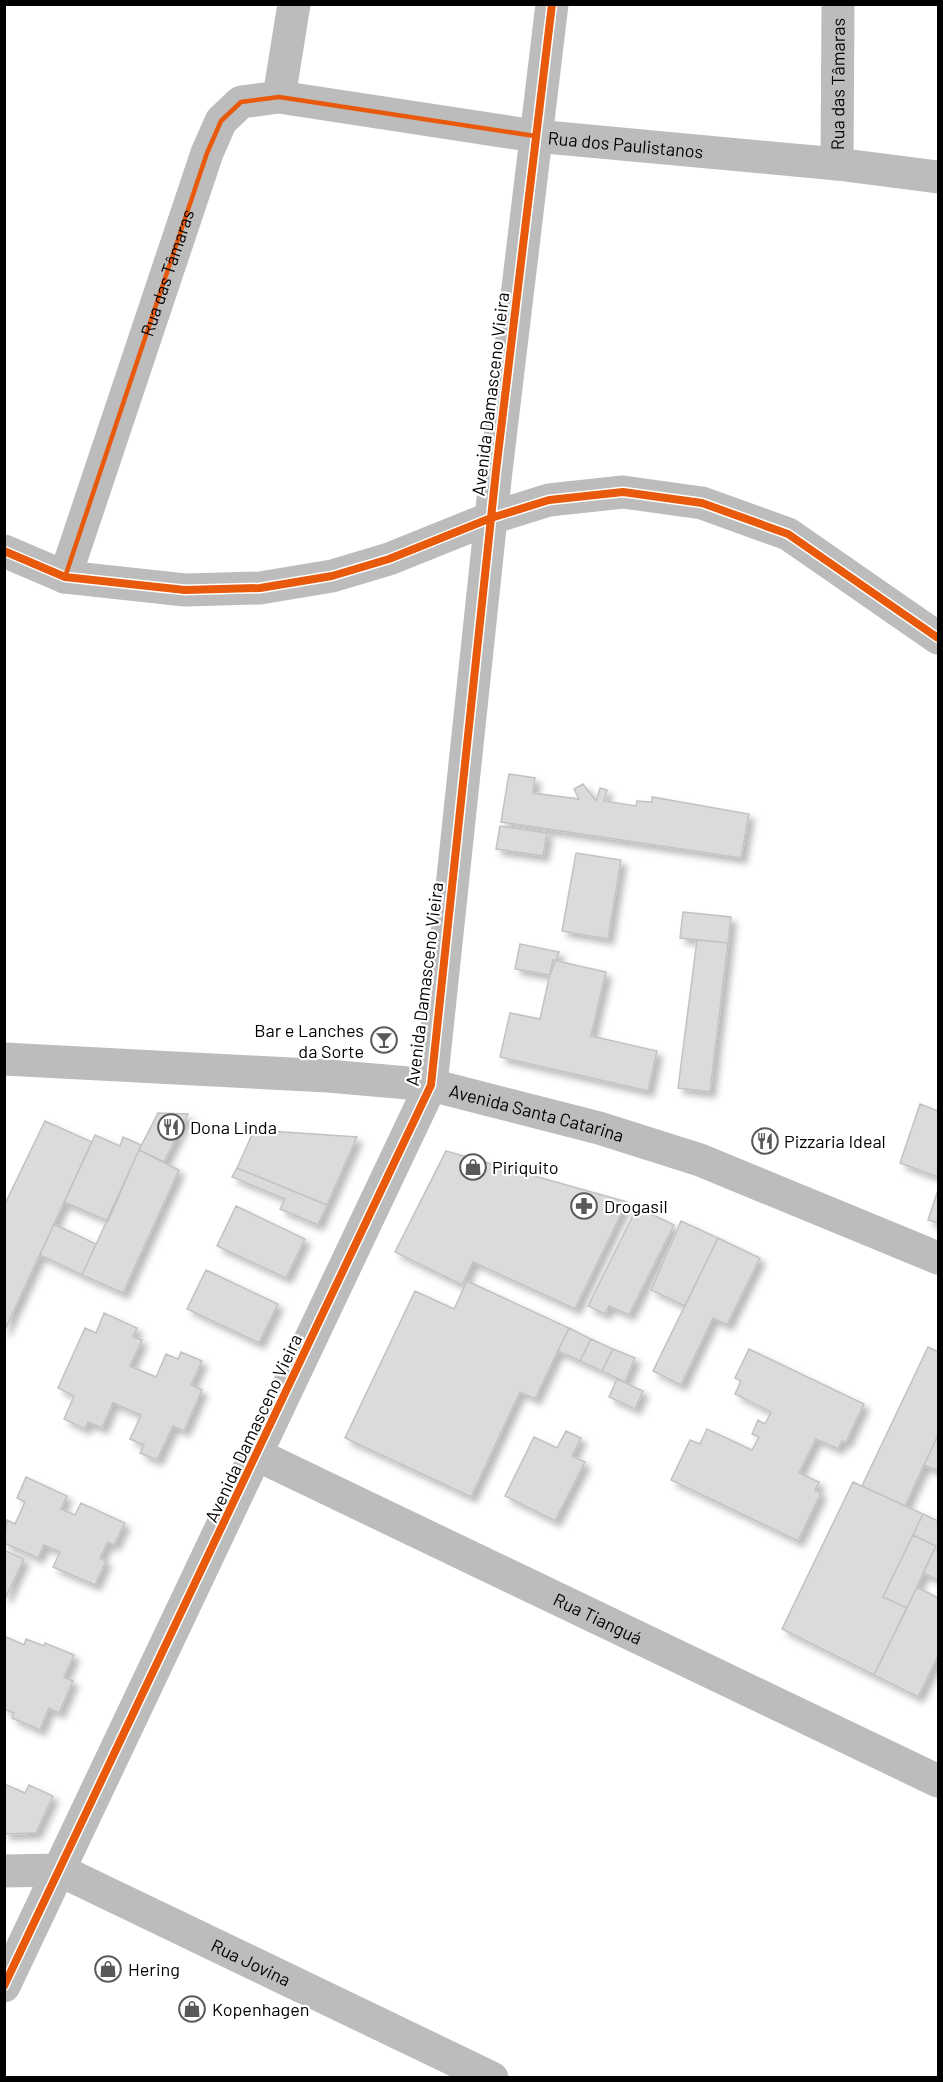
<svg xmlns="http://www.w3.org/2000/svg" width="943" height="2082" font-family="Barlow,sans-serif">
<style>
.building{fill:#dbdbdb;stroke:#c2c2c2;stroke-width:1.5;filter:url(#shadow)}
.lines{fill:none;stroke-linecap:round;stroke-linejoin:round}
.minor{stroke:#bcbcbc;stroke-width:33}
.cycleway-casing{stroke:#fff;stroke-width:11}
.cycleway{stroke:#e8590c;stroke-width:8}
.marked{fill:none;stroke:#e8590c;stroke-width:4.5;stroke-linejoin:round}
.labels{text-anchor:middle;dominant-baseline:central;stroke-width:4.5;stroke-linejoin:round;paint-order:stroke}
.street-label{font-size:18px;fill:#000;stroke:#fff}
.poi-label{font-size:18px;fill:#000;stroke:#fff;text-anchor:start}
</style>
<defs>
<filter id="shadow"><feDropShadow dx="5.5" dy="5.5" stdDeviation="3" flood-color="#0004"/></filter>
</defs>
<rect width="100%" height="100%" fill="#fff"/>
<path class="building" d="M509 774 535 778 533 793 579 799 574 789 583 784 596 801 600 788 607 790 604 801 636 806 637 801 652 802V797L749 814 741 858 501 822Z
M500 826 547 833 543 856 496 849Z
M576 853 621 860 608 939 562 931Z
M683 912 731 917 728 943 680 938Z
M697 940 728 943 710 1092 678 1088Z
M520 944 559 952 550 975 515 969Z
M553 960 606 972 591 1036 657 1051 648 1091 500 1057 510 1013 540 1019Z
M920 1104 938 1111V1177L900 1163Z
M158 1113 188 1114 164 1162 139 1150Z
M45 1121 92 1142 4 1332V1206Z
M254 1130 357 1137 327 1205 237 1168Z
M95 1135 120 1146 123 1137 141 1145 108 1221 64 1202Z
M139 1150 179 1170 123 1293 82 1275Z
M446 1151 627 1202 575 1309 473 1262 462 1285 395 1252Z
M237 1168 327 1205 318 1225 280 1209 285 1199 232 1177Z
M938 1190V1223L928 1220Z
M236 1206 305 1239 286 1278 217 1246Z
M637 1207 674 1225 629 1315 609 1306 605 1314 588 1306Z
M681 1221 718 1238 685 1306 651 1290Z
M54 1224 96 1244 82 1275 40 1255Z
M718 1238 760 1258 727 1325 713 1318 681 1385 653 1371Z
M206 1270 278 1304 259 1343 187 1309Z
M467 1281 569 1328 535 1399 520 1392 471 1497 345 1438 415 1291 454 1309Z
M104 1313 137 1328 133 1337 142 1340 130 1366 156 1377 166 1354 178 1359 181 1352 202 1361 191 1385 202 1390 184 1431 173 1426 157 1460 140 1453 144 1445 130 1439 141 1415 113 1403 102 1428 88 1422 85 1429 64 1419 74 1396 58 1388 85 1328 96 1333Z
M569 1328 591 1339 580 1361 558 1351Z
M591 1339 613 1349 602 1371 580 1361Z
M928 1347 938 1352V1435L905 1506 862 1486Z
M613 1349 635 1358 625 1382 602 1371Z
M749 1349 864 1404 846 1442 842 1441 838 1449 816 1439 799 1473 819 1482 815 1490 821 1493 798 1541 671 1480 690 1440 700 1444 707 1429 752 1450 759 1437 752 1434 758 1420 765 1424 771 1412 735 1394 741 1381 735 1378Z
M617 1379 643 1391 635 1409 609 1397Z
M566 1431 581 1438 572 1456 585 1462 555 1521 505 1496 534 1437 557 1448Z
M938 1435V1471L924 1465Z
M26 1477 67 1496 61 1509 75 1515 81 1503 125 1523 114 1545 108 1542 100 1558 106 1561 95 1585 53 1567 60 1552 44 1545 38 1558 4 1543 7 1520 15 1524 25 1502 17 1498Z
M853 1482 923 1514 883 1597 907 1608 874 1675 782 1629Z
M923 1514 938 1521V1580L923 1573 936 1546 913 1535Z
M913 1535 936 1546 907 1608 883 1597Z
M4 1550 24 1559 6 1597H4Z
M917 1587 938 1598V1656L918 1697 874 1675Z
M4 1636 24 1645 26 1639 44 1646 45 1643 74 1655 64 1677 73 1681 59 1713 49 1708 40 1730 12 1718 14 1713 4 1709Z
M4 1784 25 1793 29 1785 53 1796 36 1833 4 1834Z"/>
<g class="lines">
<g class="minor">
<path id="s1" d="M279 97 535 136 837 164 938 177"/>
<path id="s2" d="M837 164 838 4"/>
<path d="M4 551 65 577 185 590 260 588 332 576 389 559 491 518 549 500 623 492 702 503 788 534 938 638"/>
<path id="s3" d="M65 577 207 153 221 121 241 102 279 97 294 4"/>
<path id="s4" d="M4 1059 328 1076 431 1085 599 1128 700 1160 938 1258"/>
<path id="s5" d="M257 1455 938 1781"/>
<path id="s6" d="M4 1871 59 1870 492 2078"/>
<path d="M4 1986 431 1085 496 471 552 4"/>
</g>
<g class="cycleway-casing">
<path id="cycleway" d="M4 551 65 577 185 590 260 588 332 576 389 559 491 518 549 500 623 492 702 503 788 534 938 638
M4 1986 431 1085 496 471 552 4"/>
</g>
<use href="#cycleway" class="cycleway"/>
</g>
<path class="marked" d="M279 97 535 136 491 518 389 559 332 576 260 588 185 590 65 577 207 153 221 121 241 102Z"/>
<defs>
<g id="bar-ring" transform="scale(1.35)"><circle r="9.5" fill="#fff" stroke="#595959" stroke-width="1.5"/><path d="M-6-5H6L.8 .8V4.5H3.5V6h-7V4.5H-.8V.8Z" fill="#595959"/></g>
<g id="restaurant-ring" transform="scale(1.35)"><circle r="9.5" fill="#fff" stroke="#595959" stroke-width="1.5"/><path d="M-5-6h1v4h1v-4h1v4h1v-4h1v5L-1.5 .5V6h-2V.5L-5-1ZM5-6V6H3V1.5H1.5Q1.5-4 5-6Z" fill="#595959"/></g>
<g id="shop-ring" transform="scale(1.35)"><circle r="9.5" fill="#fff" stroke="#595959" stroke-width="1.5"/><path d="M-5-2.5h2.3a2.7 3.5 0 0 1 5.4 0H5L5.5 6h-11ZM-1.5-2.5h3a1.5 2.3 0 0 0-3 0Z" fill="#595959"/></g>
<g id="pharmacy-ring" transform="scale(1.35)"><circle r="9.5" fill="#fff" stroke="#595959" stroke-width="1.5"/><path d="M-2-6h4v4h4v4h-4v4h-4v-4h-4v-4h4Z" fill="#595959"/></g>
</defs>
<g fill-rule="evenodd">
<use href="#bar-ring" x="384" y="1040"/>
<use href="#restaurant-ring" x="171" y="1127"/>
<use href="#restaurant-ring" x="765" y="1141"/>
<use href="#shop-ring" x="473" y="1167"/>
<use href="#pharmacy-ring" x="584" y="1206"/>
<use href="#shop-ring" x="108" y="1969"/>
<use href="#shop-ring" x="192" y="2009"/>
</g>
<g class="labels">
<g class="street-label">
<text stroke="none"><textPath href="#s2" startOffset="80">Rua das Tâmaras</textPath></text>
<text stroke="none"><textPath href="#s1" startOffset="350">Rua dos Paulistanos</textPath></text>
<text stroke="none"><textPath href="#s3" startOffset="321">Rua das Tâmaras</textPath></text>
<text transform="translate(490 394) rotate(-83)">Avenida Damasceno Vieira</text>
<text transform="translate(424 984) rotate(-83)">Avenida Damasceno Vieira</text>
<text stroke="none"><textPath href="#s4" startOffset="537">Avenida Santa Catarina</textPath></text>
<text transform="translate(253 1428) rotate(-65)">Avenida Damasceno Vieira</text>
<text stroke="none"><textPath href="#s5" startOffset="378">Rua Tianguá</textPath></text>
<text stroke="none"><textPath href="#s6" startOffset="268">Rua Jovina</textPath></text>
</g>
<g class="poi-label">
<text x="364" y="1030" text-anchor="end">Bar e Lanches<tspan x="364" dy="21">da Sorte</tspan></text>
<text x="190" y="1127">Dona Linda</text>
<text x="784" y="1141">Pizzaria Ideal</text>
<text x="492" y="1167">Piriquito</text>
<text x="604" y="1206">Drogasil</text>
<text x="128" y="1969">Hering</text>
<text x="212" y="2009">Kopenhagen</text>
</g>
</g>
<rect width="943" height="2082" fill="none" stroke="#000000" stroke-width="12"/>
</svg>
